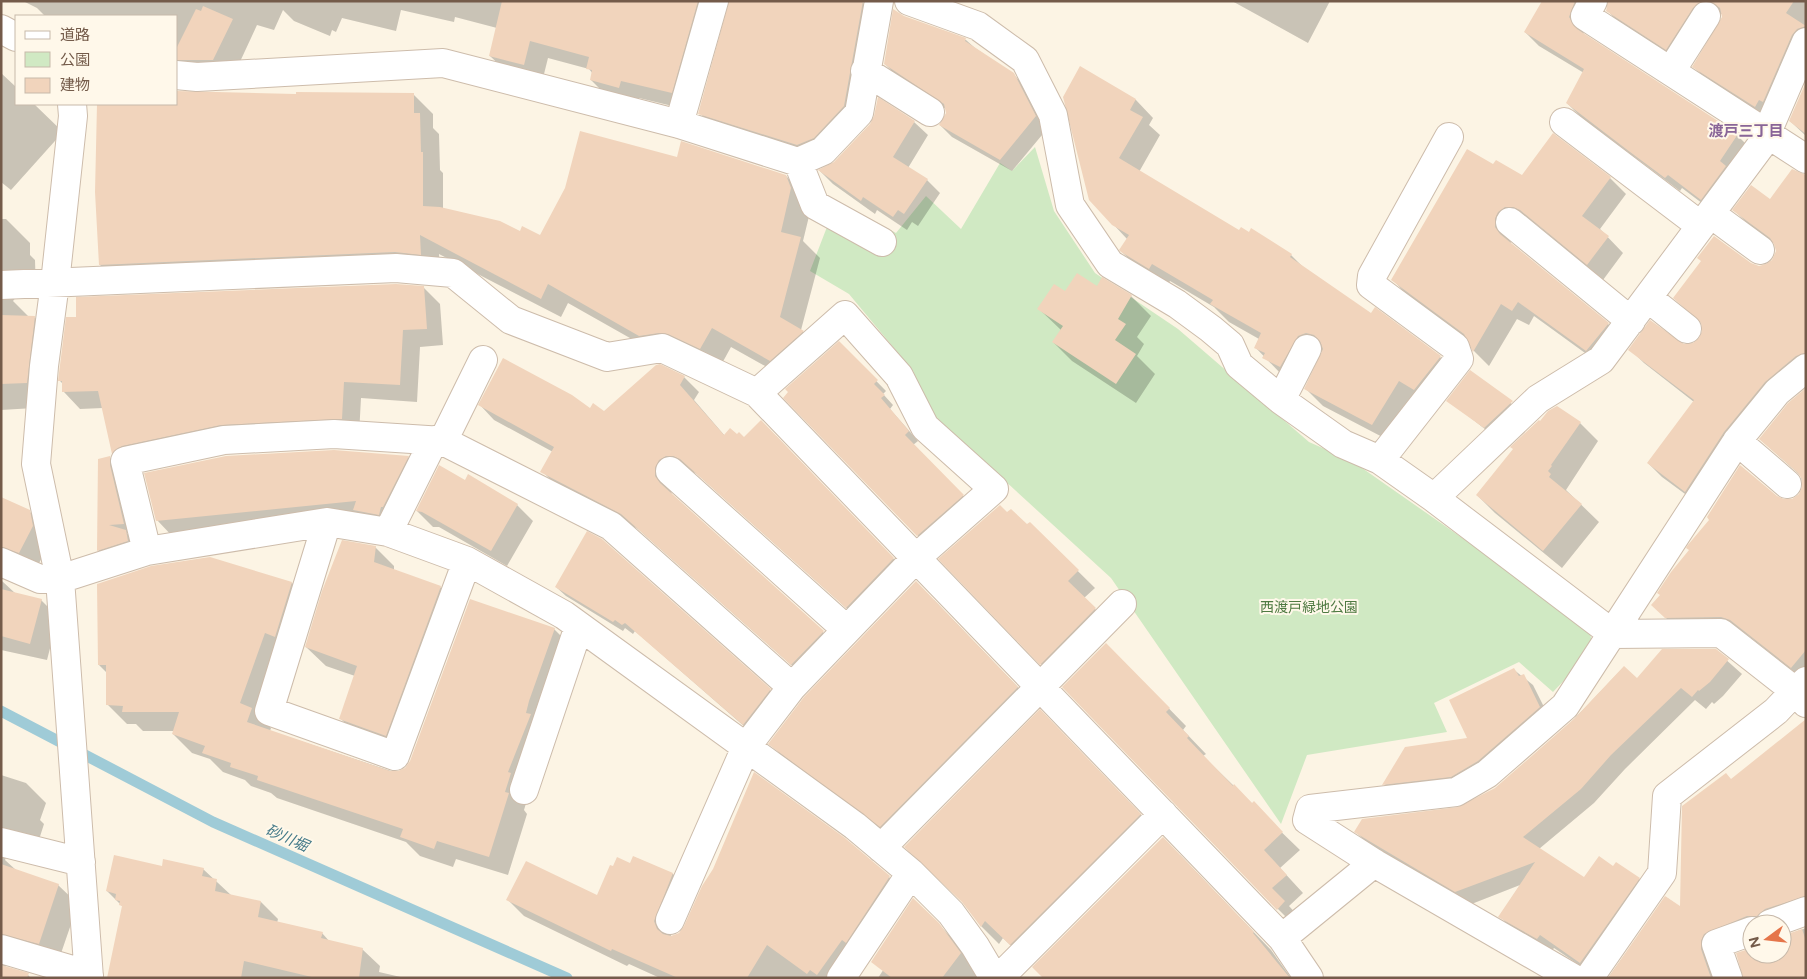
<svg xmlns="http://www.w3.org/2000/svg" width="1807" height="979" font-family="Figtree,'Noto Sans JP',sans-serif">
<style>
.green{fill:#d0e9c3}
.shadow{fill:#0003}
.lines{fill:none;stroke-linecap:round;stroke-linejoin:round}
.stream{stroke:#9fcbd7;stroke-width:11}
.building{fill:#f1d4bc}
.minor-casing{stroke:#cdbcab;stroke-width:30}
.minor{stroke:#fff;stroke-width:28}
.labels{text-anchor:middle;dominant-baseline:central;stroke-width:4;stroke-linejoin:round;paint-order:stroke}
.park-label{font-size:14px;fill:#4f7a42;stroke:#fff8ea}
.neighbourhood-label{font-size:15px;font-weight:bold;fill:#896598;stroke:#fff8ea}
.water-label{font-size:15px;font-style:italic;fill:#437988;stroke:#fff8ea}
</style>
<rect width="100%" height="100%" fill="#fcf4e4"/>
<path class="green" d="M1035 147 1054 211 1095 273 1178 329 1309 442 1352 461 1551 600 1590 632 1593 650 1553 692 1519 662 1434 703 1447 732 1307 755 1281 824 1111 578 932 414 913 371 849 294 810 271 837 201 896 233 926 196 961 229 1000 163 1012 171Z"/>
<path class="shadow" d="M23 1H861L880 20 832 155 717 131 700 113 730 2 721 7 689 110 639 98 637 105 609 98 591 80 593 74 589 69 548 58 542 82 508 73 490 56 497 28 455 17 454 22 401 10 396 31 342 18 336 32 332 30 330 36 294 21 283 10 274 30 257 25 232 79 176 69V16H45L37 8Z
M1232 1H1330L1308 43Z
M1543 1H1600L1583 30 1584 36 1737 135 1751 149 1715 213 1682 188 1680 191 1581 117 1567 103 1584 73 1539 46 1525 32Z
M1609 1H1806V54L1769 120 1708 81 1694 67 1723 17 1722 14 1714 16 1680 63 1621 25 1607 10Z
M903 17 966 40 975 48 1013 74 1026 87 1047 129 1012 171 952 137 940 125 947 113 946 109 897 76 885 64Z
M1081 68 1136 100 1153 118 1149 125 1160 135 1139 172 1239 231 1249 233 1251 230 1291 255 1305 269 1372 315 1375 309 1440 357 1458 375 1390 441 1323 406 1306 389 1323 351 1282 375 1255 347 1259 339 1229 322 1214 307 1170 281 1167 286 1140 270 1122 252 1127 239 1113 224Z
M1 73 16 87V104H34L63 132 11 190 1 182Z
M1806 85V136L1790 121Z
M413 94 433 114V128L439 134 440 170 443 173V209L520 233 541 237 678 158 786 176 806 196 811 208 803 241 820 258 801 330 823 351 790 380 731 347 720 367 660 355 568 303 561 317 439 254 440 274 120 284 100 265 97 192 98 104H176Z
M914 122 928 135 908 168 927 180 940 193 918 226 912 222 907 230 877 210 875 214 833 184 820 171Z
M1553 134 1610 178 1626 194 1600 229 1623 253 1603 280 1537 225 1530 222 1510 235 1511 244 1608 324 1624 340 1603 366 1534 316 1529 325 1517 319 1489 366 1474 351 1469 341 1408 296 1393 280 1494 166 1523 176Z
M1806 176V375L1700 505 1662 477 1648 463 1694 402 1644 363 1630 349 1694 344 1701 339 1751 264 1759 267 1766 266 1774 260 1777 251 1776 245 1748 224 1734 210 1770 201Z
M1 219H6L30 243V255L35 260 36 293 17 296 13 301 29 317H34L59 341 51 407 1 410Z
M1102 279 1131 296 1151 316 1137 337 1144 344 1137 356 1155 374 1136 403 1072 361 1053 342 1061 330 1039 309 1065 293 1097 287Z
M423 287 440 304 443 345 420 347 417 402 361 398 359 435 238 441 129 470 113 453 103 408 80 409 64 392 63 384 60 381Z
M839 343 886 391 883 394 893 405 890 409 918 441 913 445 972 505 927 545 785 398Z
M1470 372 1522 412 1495 437 1448 400Z
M684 377 699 392 694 400 725 436 744 439 776 436 908 574 862 622 697 474 689 470 669 484 672 495 838 646 807 679 638 529 557 486 542 471 553 452 494 420 480 405 590 410 604 412Z
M1806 390V681L1746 634 1736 631 1680 632 1653 605 1777 497 1783 500H1792L1800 495 1803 488 1801 476 1760 439Z
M1541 423H1580L1598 441 1566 490 1599 522 1562 568 1495 513 1477 495Z
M408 457 424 473 395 531 173 537 157 520Z
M110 458 119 467 133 533H127L135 541 108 560 98 550Z
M465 482 517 505 533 521 507 566 439 527H433L417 511Z
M1 501 29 511 46 529 49 544 36 569 3 572 2 581 16 594 41 600 58 617 47 660 1 650Z
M1007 514 1027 526 1030 524 1095 588 1084 598 1112 626 1058 680 1041 664Z
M375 547 394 566V570L440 587 460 606 405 754 360 738 341 719 355 676 326 666 306 647Z
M292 583 311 602 261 718 271 728 270 731 397 773 405 769 554 629 573 648 524 810 527 814 508 875 456 859 453 867 420 856 406 842 277 798 271 793 251 786 245 780 223 772 210 759 192 753 173 734 174 731H143L136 724H127L108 705 107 673 99 665Z
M556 587 770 690 779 699 753 734 635 631 633 634 625 628 623 631 566 596Z
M934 600 1035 705 899 844 788 761 770 744Z
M1106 644 1186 726 1183 730 1206 754 1203 756 1300 850 1280 868 1303 893 1289 906 1301 919 1295 926 1278 909Z
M1715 650 1742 674 1723 696 1714 704 1712 702 1706 709 1695 700 1625 769 1594 803 1539 849 1585 879 1613 867 1639 879 1652 892 1594 975 1554 948 1551 952 1513 930 1500 916 1520 885 1469 905 1369 845 1356 832 1464 807 1498 787 1556 738 1624 667 1637 680Z
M1513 669 1533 685 1549 717 1487 771 1393 794 1384 785 1469 739Z
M1806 721V913L1718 947 1720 978H1608L1666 897 1681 908 1731 780Z
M1058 729 1158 832 1028 962 1003 938 999 944 981 926Z
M1 775 26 783 46 803 40 820 44 824 36 849 9 850 5 860 17 871 58 885 78 904 58 962 9 957 5 968 28 975 31 978H1Z
M1180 855 1271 950 1291 978H1042Z
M634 857 673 874 689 890 670 938 886 874 898 886 835 978H660L629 964 627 966 524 916 508 900 597 897 614 868 631 864Z
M163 867 203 869 232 896 261 902 278 919 277 923 322 933 330 942 362 949 380 966 379 972 405 978H108L123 907 107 891Z
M923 909 962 948 982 978H878Z
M1806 928V978H1744L1752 949V954H1782V937Z"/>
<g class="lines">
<path class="stream" d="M1 711 213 822 567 978"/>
</g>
<path class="building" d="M502 1H698L672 93 621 81 619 88 590 80 592 70 586 69 589 57 530 41 524 65 489 56Z
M729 1H863L844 106 814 138 797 145 698 114Z
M1542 1H1575L1569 17 1577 29 1738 134 1720 161 1726 166 1701 200 1668 175 1665 178 1630 152 1566 103 1584 69 1524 32Z
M1608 1H1703L1693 8 1666 50 1606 11Z
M1710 1H1794L1786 13 1806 26 1797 29 1792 35 1763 102 1759 100 1755 107 1692 67 1722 17 1720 8Z
M203 6 233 19 213 60H176V49L196 9 201 11Z
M893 9 904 16 966 38 965 41 1014 73 1036 116 1000 160 939 125 946 113 944 104 884 64Z
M1080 66 1136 99 1130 110 1143 117 1119 158 1239 230 1241 227 1249 232 1251 228 1292 254 1290 257 1371 313 1375 307 1441 356 1414 390 1399 381 1372 425 1304 389 1323 349 1320 341 1314 335 1306 333 1298 336 1280 367 1262 358 1265 353 1254 348 1261 333 1210 304 1213 300 1152 264 1149 269 1121 252 1119 250 1129 235 1112 225 1089 200 1063 97Z
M1806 82V134L1789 121Z
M176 91 296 94V92L414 93V113H420L421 152H423V206L440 207 500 221 520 231 522 226 540 235 565 188 580 131 677 157 681 141 786 175 791 188 781 232 801 237 780 317 804 331 770 361 712 328 700 349 668 334 659 333 639 336 548 284 541 299 420 235 421 255 395 252 99 265 95 192 97 104H176Z
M878 97 915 121 893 157 928 179 904 214 898 210 893 217 863 197 861 201 818 170 834 162 870 124 874 116Z
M1553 133 1611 177 1582 216 1609 236 1587 265 1520 210 1513 207H1505L1498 212 1495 219V227L1500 234 1609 323 1586 351 1518 302 1512 311 1501 304 1473 352 1464 334 1391 280 1467 149 1493 164 1496 160 1522 175Z
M1792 169 1806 175V353L1796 356 1765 382 1724 432 1685 492 1647 463 1694 400 1628 350 1650 320 1684 344 1693 343 1699 338 1702 331 1701 323 1673 298 1701 261 1697 258 1714 236 1751 263 1759 266 1766 264 1772 260 1776 251 1774 244 1770 238 1732 210 1751 185 1770 199Z
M1077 273 1097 286 1102 277 1132 295 1118 319 1126 324 1115 340 1136 354 1116 384 1052 342 1063 326 1037 309 1054 284 1065 291Z
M396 284 424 286 427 329 403 330 400 385 344 382 342 419 221 425 122 446 112 454 98 391 62 392V381H58L66 317H76V297Z
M1 315 35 316 27 383 1 384Z
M839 341 878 380 874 384 885 395 881 398 909 431 905 435 964 495 917 536 783 398 788 392 785 389Z
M503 358 572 395 590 408 593 403 604 411 656 365 660 364 685 376 680 385 724 435 730 428 737 434 739 432 744 437 761 420 894 558 846 608 680 459 673 456H666L659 460 655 468V476L660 483 824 631 791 665 621 514 540 472 554 447 478 405Z
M1470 370 1513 401 1484 428 1446 401Z
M1806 388V650L1791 668 1730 620 1721 617 1665 618 1651 605 1660 595 1657 593 1671 572 1689 550 1686 548 1687 546 1709 520 1707 517 1740 465 1777 496 1784 499H1792L1799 494 1802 487V479L1798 473 1759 439 1788 403Z
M1557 406 1581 422 1551 465 1552 466 1548 471 1551 474 1549 477 1582 504 1543 551 1476 495 1513 449 1510 447 1539 420 1540 421 1548 411Z
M334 450 409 456 383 507H381L379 515 353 510 356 501 156 521 144 473 226 456Z
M110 456V465L124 524 109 525 126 530 128 541 97 551 98 459Z
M439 465 465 480 468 474 518 504 491 551 422 512 416 511Z
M1 497 30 510 33 526 19 553 1 547Z
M1000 505 1007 512 1011 509 1027 524 1030 522 1079 570 1068 581 1096 608 1040 665 938 559Z
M587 531 602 539 771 689 743 725 625 623 622 625 615 620 613 622 555 587Z
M342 540 376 546 374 562 441 586 386 736 339 719 357 666 305 647 322 591Z
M210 557 292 582 275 637 265 633 240 703 252 708 247 722 390 771H398L405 768 410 761 470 599 555 628 529 701 526 713 531 714 508 772 511 773 505 792 509 793 489 857 437 841 434 849 400 837 403 829 257 780 258 776 230 767 231 763 202 753 205 746 172 734 179 712H122L123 706 106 705V665H98L97 584 151 566Z
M916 581 1018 687 880 827 768 744 804 697Z
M1 589 42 599 30 644 1 636Z
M1106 643 1170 708 1166 712 1189 736 1187 738 1233 786 1234 784 1252 803 1254 801 1283 832 1264 850 1287 875 1272 888 1285 901 1277 910 1062 687Z
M1662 649H1716L1729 659 1710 682 1699 691 1698 690 1692 697 1681 688 1611 755 1581 789 1523 837 1584 877 1599 856 1613 866 1616 862 1640 878 1580 963 1540 935 1537 939 1498 917 1535 862 1455 892 1354 832 1362 819 1458 807 1495 788 1575 718 1624 666 1637 678Z
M1514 668 1519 676 1524 674 1540 707 1478 761 1451 777 1382 785 1405 747 1467 738 1449 700Z
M1040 709 1141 814 1010 945 985 921 981 927 962 902 904 847Z
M1806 719V896L1765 909 1757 916H1747L1704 934 1701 941V949L1711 978H1608L1665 896 1680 906 1682 806 1726 773 1731 779Z
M754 772 845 838 890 876 846 943 842 940 817 975 810 970 807 974 767 945 747 978H678L612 949 611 951 506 900 526 861 597 895 610 865 613 866 617 857 630 863 633 856 673 873 654 921 657 929 663 934 671 936 679 933 684 926 702 886 713 869Z
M1163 837 1254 932 1253 933 1290 978H1043L1032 967Z
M114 855 162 866 163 859 204 868 202 876 217 879 215 891 261 901 258 917 323 932 321 938 363 948 359 978H316L244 961 241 978H107L122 906 119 905 120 901 115 900 116 894 106 891Z
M1 864 59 884 39 944 1 934Z
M913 898 939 923 961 953 942 978H892L871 962Z
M1802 929 1806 941V978H1743L1736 953 1752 948V954H1782V936Z
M1 965 29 973 27 978H1Z"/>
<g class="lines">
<g class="minor-casing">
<path id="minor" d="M909 1 978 26 1025 60 1053 115 1070 205 1110 264 1177 304 1211 329 1230 345 1239 365 1281 400 1343 444 1380 460 1434 498 1613 634 1721 633 1795 691 1806 681
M1593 1 1585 16 1806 159
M1 29 16 37
M865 71 930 112
M1671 71 1706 16
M176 75 197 77 443 63 679 124 798 162 823 151 859 113 879 1
M72 104 73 116 55 283 44 366 36 464 60 579 89 978
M1564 122 1701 226
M679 124 714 1
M798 162 815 205 882 242
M1711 214 1760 250
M1510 222 1631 321
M1 285 396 268 453 273 511 320 607 357 662 348 757 393 1282 938 1374 863
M1648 298 1687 329
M1281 400 1307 349
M443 441 483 360
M1737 441 1787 484
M1380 460 1459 359 1455 347 1371 285 1372 276 1449 137
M670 471 847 630
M1434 498 1538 399 1601 360 1762 144 1806 42
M327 522 269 711 395 756 467 561
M388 532 434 440
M147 551 125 461 224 440 334 434 443 441 611 526 792 687
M1 562 40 579H60L147 551 327 522 388 532 467 561 564 615 855 826 911 873 951 913 975 946 994 978
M524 790 579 626
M1 842 81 862
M881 848 1122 604
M670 920 746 747 792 687 917 557 994 489 925 427 899 376 845 315 757 393
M1770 924 1806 911
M1282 938 1309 978
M1 949 89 975
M841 978 911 873
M999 978 1163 814
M1573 978 1374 863 1307 820 1310 809 1456 792 1487 774 1565 706 1737 441 1777 392 1806 368
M1589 978 1662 873 1667 796 1776 711 1795 691 1806 703
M1728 978 1716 944 1752 931"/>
</g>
<use href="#minor" class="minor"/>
</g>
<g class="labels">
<g class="park-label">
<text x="1309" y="607">西渡戸緑地公園</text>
</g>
<g class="neighbourhood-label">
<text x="1746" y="131">渡戸三丁目</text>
</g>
<g class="water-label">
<text transform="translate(287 838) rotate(24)">砂川堀</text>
</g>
</g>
<rect width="1807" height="979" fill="none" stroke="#745b4a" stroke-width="5"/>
<rect x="15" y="15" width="162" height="90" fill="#fff8ea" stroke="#c7b9aa"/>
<rect x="25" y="31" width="25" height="8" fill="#ffffff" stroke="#c7b9aa"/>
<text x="60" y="40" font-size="15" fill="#745b4a">道路</text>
<rect x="25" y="52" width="25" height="15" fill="#d0e9c3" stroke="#c7b9aa"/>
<text x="60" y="65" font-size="15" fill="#745b4a">公園</text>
<rect x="25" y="78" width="25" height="15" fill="#f1d4bc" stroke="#c7b9aa"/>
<text x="60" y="90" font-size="15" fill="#745b4a">建物</text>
<g transform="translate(1767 939) rotate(255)"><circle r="24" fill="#fff8ea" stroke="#c7b9aa"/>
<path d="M0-4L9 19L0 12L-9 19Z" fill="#e5754a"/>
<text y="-8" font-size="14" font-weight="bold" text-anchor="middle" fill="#745b4a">N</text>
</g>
</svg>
